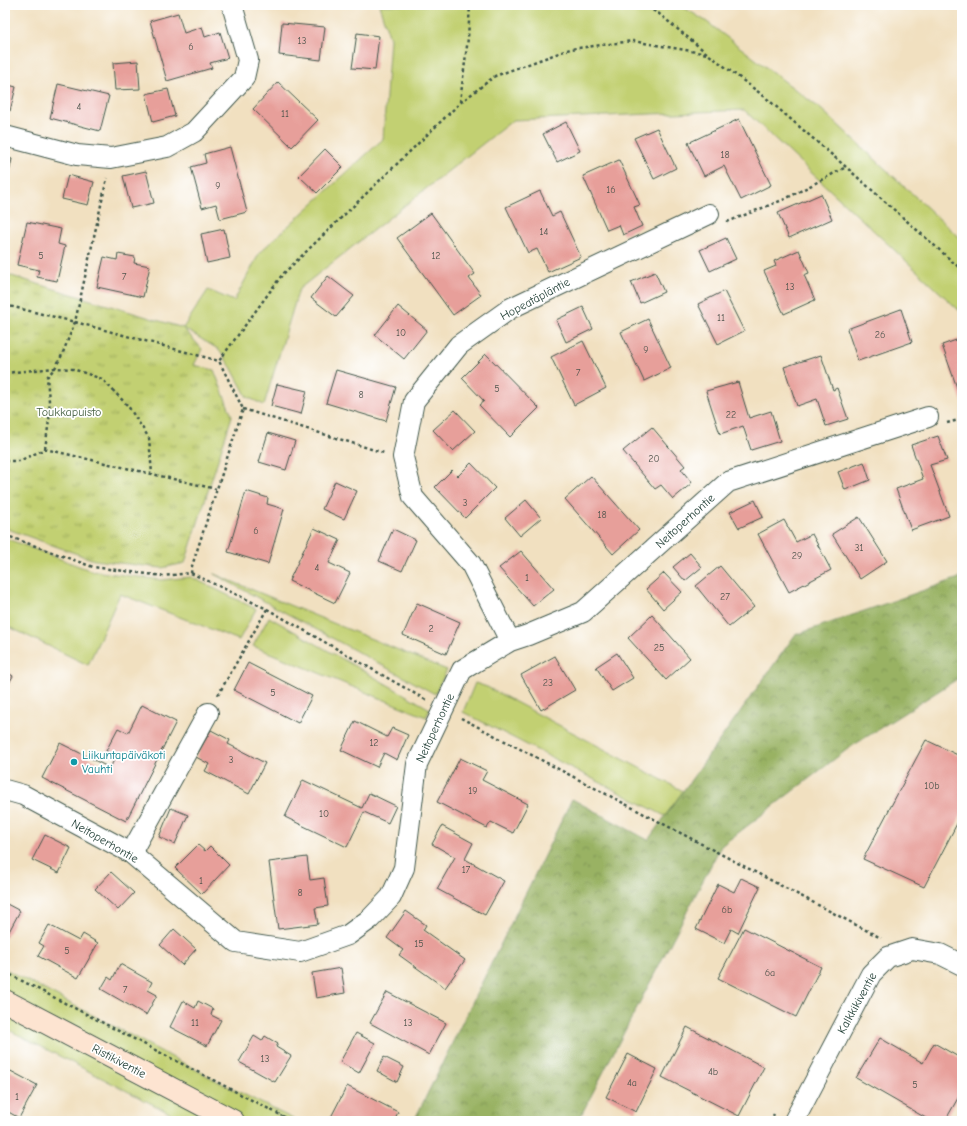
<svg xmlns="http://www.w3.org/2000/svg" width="967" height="1126" font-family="'Comic Neue',sans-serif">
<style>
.grass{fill:#c2d072;stroke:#708653}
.forest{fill:url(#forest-crowns);stroke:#5c784c}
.park{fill:url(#park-tufts);stroke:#708653}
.building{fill:#e79f9a}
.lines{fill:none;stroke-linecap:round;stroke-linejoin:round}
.street-casing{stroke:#3e5549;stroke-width:22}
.secondary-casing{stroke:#3e5549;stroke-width:24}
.path{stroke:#3e5549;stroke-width:2.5;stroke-dasharray:3 3;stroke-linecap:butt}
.street{stroke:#fff;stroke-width:20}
.secondary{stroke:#fde4d1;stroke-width:22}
.culture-dot{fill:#0f9aa8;stroke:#fff;stroke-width:1.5}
.labels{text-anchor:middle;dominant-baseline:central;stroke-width:3.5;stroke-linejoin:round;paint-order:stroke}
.number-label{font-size:10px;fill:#51564e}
.street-label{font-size:12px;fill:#1f3d34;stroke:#fff}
.park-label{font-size:12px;fill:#486244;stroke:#fff}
.culture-label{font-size:12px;fill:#0d838f;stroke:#fff;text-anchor:start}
</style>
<defs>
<pattern id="forest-crowns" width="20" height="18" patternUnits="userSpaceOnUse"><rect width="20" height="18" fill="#99b264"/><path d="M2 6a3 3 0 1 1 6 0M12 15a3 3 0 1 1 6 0" fill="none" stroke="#7c9253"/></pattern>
<pattern id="park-tufts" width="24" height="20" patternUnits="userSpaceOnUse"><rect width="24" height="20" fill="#c2d072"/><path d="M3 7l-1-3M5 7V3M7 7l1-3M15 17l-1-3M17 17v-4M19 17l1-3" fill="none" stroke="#9daa5e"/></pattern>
</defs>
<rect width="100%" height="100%" fill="#fff"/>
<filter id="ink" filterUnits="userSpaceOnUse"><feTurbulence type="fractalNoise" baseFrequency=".025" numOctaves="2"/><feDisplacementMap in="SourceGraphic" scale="8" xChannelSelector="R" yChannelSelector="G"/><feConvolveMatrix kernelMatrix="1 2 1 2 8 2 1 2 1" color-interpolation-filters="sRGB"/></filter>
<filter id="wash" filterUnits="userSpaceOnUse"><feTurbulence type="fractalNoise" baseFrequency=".012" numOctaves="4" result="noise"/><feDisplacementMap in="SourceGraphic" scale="16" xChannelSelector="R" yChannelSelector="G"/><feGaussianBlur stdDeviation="0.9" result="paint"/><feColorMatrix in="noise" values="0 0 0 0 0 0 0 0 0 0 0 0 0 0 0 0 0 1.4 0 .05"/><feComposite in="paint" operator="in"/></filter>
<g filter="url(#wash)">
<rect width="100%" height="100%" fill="#f1e0c0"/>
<path class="grass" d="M379 5H680L707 22 822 110 962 240V313L744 110 513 120 299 289 264 405 247 397 231 367 218 349 183 328 208 290 234 301 260 252 383 139 390 39Z
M5 538 92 571 162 580 191 577 256 609 239 640 120 594 88 665 5 625Z
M214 574 447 670 435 694Z
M269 617 430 709 426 717 253 646Z
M475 683 487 687 683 791 665 816 463 712Z
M5 969 221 1083 297 1121H185L5 1028Z"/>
<path class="forest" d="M962 577V676L849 748 721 846 578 1121H414L572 799 648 840 795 635Z"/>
<path class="park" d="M5 274 183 328 202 349 194 365 214 370 232 416 185 563 162 568 94 560 5 528Z"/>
<g id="blocks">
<path class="building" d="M178 13 184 33 202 27 205 37 220 32 228 58 210 63 212 68 167 81 150 21Z
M282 23 325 27 321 60 279 55Z
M357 33 379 36 375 70 352 68Z
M138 61 140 89 115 90 113 63Z
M278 82 318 120 292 147 253 109Z
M5 84 16 87 10 111 5 110Z
M58 84 109 96 100 131 50 118Z
M168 89 175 116 153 122 146 94Z
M739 119 771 185 741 200 724 166 704 176 688 143Z
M566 122 580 151 557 162 543 134Z
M657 128 676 168 654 179 634 138Z
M230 147 247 212 220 219 216 204 202 208 191 167 206 163 204 154Z
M325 149 343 167 317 193 299 176Z
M5 157 12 159 7 182 5 181Z
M619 160 640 205 634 207 642 226 623 235 619 225 607 230 583 176Z
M146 171 154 203 131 208 123 176Z
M68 175 94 182 88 205 62 199Z
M540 191 552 216 560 212 581 257 548 272 537 249 528 253 506 207Z
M821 194 832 219 789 238 778 213Z
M431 213 475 274 469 278 481 295 453 315 397 238Z
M27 222 61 229 58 244 65 246 57 281 37 277 39 270 17 265Z
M224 229 230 258 207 263 201 234Z
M726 238 736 259 710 271 700 250Z
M799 250 809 273 804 275 815 300 784 314 764 271 776 266 774 261Z
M118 254 135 257 134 263 150 266 143 297 97 287 104 257 117 260Z
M655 272 664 292 640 303 631 282Z
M328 276 354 296 336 317 311 298Z
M724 291 744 331 718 344 698 304Z
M398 306 427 330 404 359 375 335Z
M583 307 593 329 566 342 556 320Z
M901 309 912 342 858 361 847 329Z
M648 319 671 368 644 381 621 332Z
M962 338V402L942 345Z
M583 341 606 388 574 405 551 357Z
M486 354 539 408 510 437 479 405 484 401 462 378Z
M821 355 833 390 837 388 848 419 826 426 817 399 797 406 784 367Z
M336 370 396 387 386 421 326 403Z
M738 382 749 418 771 411 780 441 751 450 743 426 720 434 706 391Z
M277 384 307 391 301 414 271 406Z
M455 410 475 431 453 451 433 430Z
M652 427 685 466 681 469 692 483 673 499 661 485 655 489 623 451Z
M268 433 295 441 286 470 259 462Z
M938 436 947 460 930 465 949 516 911 530 896 489 923 479 911 445Z
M864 462 870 480 845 490 838 472Z
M471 463 495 488 465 518 435 487 452 470 458 476Z
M591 476 639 530 613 554 565 499Z
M335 481 357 491 344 519 322 509Z
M246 491 268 498 267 504 284 509 268 564 228 552Z
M526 500 541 518 520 536 505 518Z
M755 500 763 517 739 528 730 512Z
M859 517 887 561 860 579 832 534Z
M784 520 796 542 812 534 831 570 789 592 758 534Z
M314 528 340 540 329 563 350 573 335 603 289 581Z
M393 529 416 540 402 571 379 561Z
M521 551 554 589 533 606 499 568Z
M690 553 702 567 685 581 673 567Z
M720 566 754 607 729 627 696 586Z
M664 573 682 592 663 609 646 589Z
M417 603 460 622 446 654 403 635Z
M652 615 690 658 666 680 628 638Z
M617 653 633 678 612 691 596 667Z
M555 656 575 690 541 710 521 675Z
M248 663 312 696 298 723 234 690Z
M5 671 13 676 5 690Z
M142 705 176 722 126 821 42 778 60 743 110 768 116 756 106 751 118 728 128 733Z
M355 721 387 737 392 728 408 735 397 760 384 753 377 767 341 750Z
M211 730 230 740 228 744 265 763 249 794 205 771 209 764 196 757Z
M926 740 962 757V814L924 887 863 859Z
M460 758 487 771 482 780 528 804 513 833 491 822 487 828 437 802Z
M303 780 362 808 369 793 396 806 388 823 364 812 347 847 285 817Z
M171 808 188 815 175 844 159 837Z
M442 826 473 843 465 859 504 881 485 915 437 889 455 857 432 844Z
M45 835 71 848 59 873 32 860Z
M198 845 205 851 210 846 229 865 202 894 175 868Z
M307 857 310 880 324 878 328 906 315 908 318 924 278 929 269 862Z
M111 872 134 893 118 910 95 889Z
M741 878 760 887 738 933 731 929 724 943 696 929 718 884 734 892Z
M5 903 20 911 5 939Z
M406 911 426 925 423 930 465 960 445 988 399 955 403 950 387 938Z
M49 925 79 941 83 934 98 943 78 978 38 956 44 946 39 943Z
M744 928 821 967 796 1017 718 978Z
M174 929 196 949 182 965 160 945Z
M120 964 152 982 148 990 157 995 146 1015 101 989 108 977 112 980Z
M341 968 345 993 316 998 312 973Z
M387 992 446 1023 429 1055 370 1023Z
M183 1001 195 1008 198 1001 213 1009 211 1015 221 1020 207 1046 170 1027Z
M687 1027 764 1067 739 1116 662 1077Z
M356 1033 375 1043 359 1073 340 1062Z
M254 1036 262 1041 265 1036 278 1044 276 1047 291 1056 275 1082 239 1062Z
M880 1038 923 1063 934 1043 962 1059V1091L945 1121H931L856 1078Z
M628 1054 657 1069 636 1112 606 1097Z
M384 1057 404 1067 397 1082 377 1071Z
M5 1068 37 1085 19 1118 5 1110Z
M347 1086 398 1112 394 1121H338L331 1117Z"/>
</g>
</g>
<g filter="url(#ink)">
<use href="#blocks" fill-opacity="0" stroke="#3e5549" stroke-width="1"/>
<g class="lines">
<g class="street-casing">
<path id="street" d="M5 136 77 155 111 158 167 147 194 132 244 78 248 60 232 5
M510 641 471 564 413 497 403 457 414 401 459 345 511 308 709 214
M5 790 23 795 131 853 236 942 300 952 348 935 370 919 391 897 404 868 417 764 462 670 510 641 528 635 583 612 728 482 928 417
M131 853 208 713
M794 1121 871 974 888 957 912 949 940 954 962 965"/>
</g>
<g class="secondary-casing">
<path id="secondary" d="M5 1001 233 1121"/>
</g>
<path class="path" d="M642 5 658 13 708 54 765 97 846 167 962 270
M460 102 468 38 470 5
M727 222 785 199 846 167
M5 305 75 322 219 361 282 275 460 103 495 76 570 49 633 41 708 54
M5 373 55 368 73 369 102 379 128 406 149 438 152 474
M243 409 384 453
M947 423 962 419
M45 449 50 413 47 377 55 368 62 355 75 322 107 178
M5 461H19L45 449 216 489
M5 535 93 567 163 576 191 573 192 566 243 409 219 361
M191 573 267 609 426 700
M218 695 267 609
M461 718 881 938
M5 972 292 1121
M278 1121 281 1115
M770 1121 774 1114"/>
<use href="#street" class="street"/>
<use href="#secondary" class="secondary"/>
</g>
</g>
<circle class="culture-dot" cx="74" cy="762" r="4"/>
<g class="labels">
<g class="number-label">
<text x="302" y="41">13</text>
<text x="191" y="47">6</text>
<text x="79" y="107">4</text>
<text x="285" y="114">11</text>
<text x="725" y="155">18</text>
<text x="218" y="186">9</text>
<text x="611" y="190">16</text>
<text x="544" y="232">14</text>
<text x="41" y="256">5</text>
<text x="436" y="256">12</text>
<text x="124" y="277">7</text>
<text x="790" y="287">13</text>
<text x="721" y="318">11</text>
<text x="401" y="333">10</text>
<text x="880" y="335">26</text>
<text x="646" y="350">9</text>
<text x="578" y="373">7</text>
<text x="497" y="389">5</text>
<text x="361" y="395">8</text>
<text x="731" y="415">22</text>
<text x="654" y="459">20</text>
<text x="465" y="503">3</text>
<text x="602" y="515">18</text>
<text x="256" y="531">6</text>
<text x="859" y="548">31</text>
<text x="797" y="556">29</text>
<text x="317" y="568">4</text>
<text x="527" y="578">1</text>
<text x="725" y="597">27</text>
<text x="431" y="629">2</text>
<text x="659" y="648">25</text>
<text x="548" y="683">23</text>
<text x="273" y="693">5</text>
<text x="374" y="743">12</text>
<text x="231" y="760">3</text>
<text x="932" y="786">10b</text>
<text x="473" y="791">19</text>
<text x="324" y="814">10</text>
<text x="466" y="870">17</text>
<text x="201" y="881">1</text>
<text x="300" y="893">8</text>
<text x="727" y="910">6b</text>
<text x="419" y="944">15</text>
<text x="67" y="951">5</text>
<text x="770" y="973">6a</text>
<text x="125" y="990">7</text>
<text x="195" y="1023">11</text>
<text x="408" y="1023">13</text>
<text x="265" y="1059">13</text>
<text x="713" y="1072">4b</text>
<text x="632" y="1083">4a</text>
<text x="915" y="1085">5</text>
<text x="17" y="1097">1</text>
</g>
<g class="street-label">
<text transform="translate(535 299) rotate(-28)">Hopeatäpläntie</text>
<text transform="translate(685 521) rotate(-42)">Neitoperhontie</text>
<text transform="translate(435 728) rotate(-65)">Neitoperhontie</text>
<text transform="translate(105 841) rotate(30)">Neitoperhontie</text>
<text transform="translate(857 1003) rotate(-61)">Kalkkikiventie</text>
<text transform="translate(119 1061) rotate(28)">Ristikiventie</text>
</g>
<g class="park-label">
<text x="69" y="412">Toukkapuisto</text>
</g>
<g class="culture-label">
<text x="82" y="755">Liikuntapäiväkoti<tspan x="82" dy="14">Vauhti</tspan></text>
</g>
</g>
<rect width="967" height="1126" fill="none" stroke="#fff" stroke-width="20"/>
</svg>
